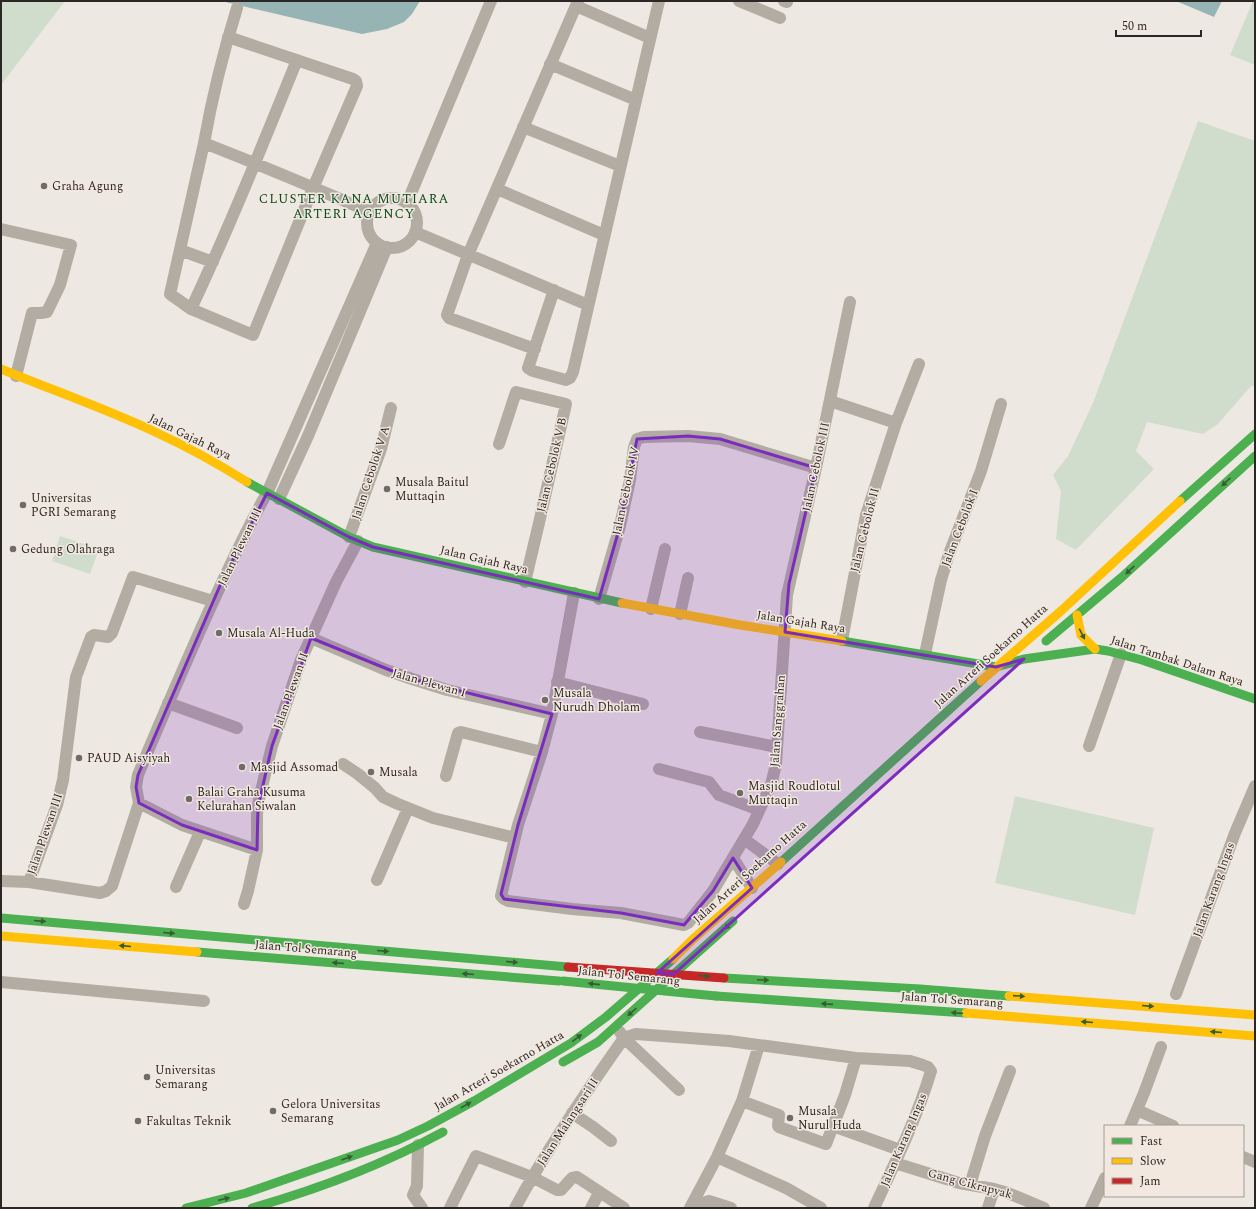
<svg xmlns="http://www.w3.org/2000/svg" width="1256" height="1209" font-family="Spectral,serif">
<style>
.green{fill:#d1ddcc}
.water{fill:#97b4b5}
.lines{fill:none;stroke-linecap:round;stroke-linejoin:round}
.street{stroke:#b2aca3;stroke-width:12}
.fast{stroke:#4caf50;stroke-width:9}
.slow{stroke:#ffc107;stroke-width:9}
.fast-bridge{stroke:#4caf50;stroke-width:9}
.jam-bridge{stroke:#c62828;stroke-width:9}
.oneway{fill:#385d36}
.marked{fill:#7b2cbf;fill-opacity:0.2;stroke:#7b2cbf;stroke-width:3;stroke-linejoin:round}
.poi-dot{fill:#6f6b67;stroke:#f2e8df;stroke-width:1.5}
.labels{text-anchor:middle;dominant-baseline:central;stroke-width:3;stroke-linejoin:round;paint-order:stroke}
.poi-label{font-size:12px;fill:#2b2724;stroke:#f2e8df;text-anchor:start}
.street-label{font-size:12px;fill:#2b2724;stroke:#f2e8df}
.neighbourhood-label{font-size:13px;letter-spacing:1px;fill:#074d1f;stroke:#f2e8df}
</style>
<rect width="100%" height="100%" fill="#eee8e3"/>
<path class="green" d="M1 1H65L1 85Z
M1253 1H1255V65L1230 55Z
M1198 121 1255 141V386H1251L1218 424 1203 434 1147 422 1136 451 1154 469 1076 550 1056 539 1061 491 1053 475 1068 456 1093 403Z
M60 536 99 549 90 574 52 561Z
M1015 796 1154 828 1135 915 995 883Z"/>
<path class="water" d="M221 1H420L412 14 404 22 387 29 362 34Z
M1176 1H1222L1214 17Z"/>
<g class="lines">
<path class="street" d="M739 1 780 18
M784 1 787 2
M576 6 650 38
M228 37 353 79 356 81 357 86 313 188 253 335 191 309 170 294 204 143C260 165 315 188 370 212
M550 64 636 100
M523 127 620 166
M204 143C212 98 223 53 237 8
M497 189 604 235
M367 223a25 25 0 1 1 50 0a25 25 0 1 1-50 0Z
M407 203 491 1
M1 229 71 245 60 285 47 312 41 313H32L16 376
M415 232 588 305
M180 250 213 262
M554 290 528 368 533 371 566 380 570 378 573 372 659 1
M191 309C229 228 263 144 297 60
M535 349 449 318 447 315 468 255 578 1
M830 401 896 423
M499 444 516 392 566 404 539 523 525 582
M279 499 308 436 387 247
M349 537 381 449 391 408
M574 593 552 714 542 752 518 825 501 896 504 899 508 901 572 909 621 913 684 925 688 923 713 891 753 824 771 785 776 764 787 595 816 468 850 302
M599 599 620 526 630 480 634 447 637 439 644 437 688 436 720 439 816 468
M651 609 665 549
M680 614 688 578
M311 638 386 670 412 679 447 690 552 714
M842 640 866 515 896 423 919 364
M925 654 941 580 949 554 981 471 1001 404
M557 682 643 704
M168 703 237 728
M700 732 777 747
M1089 746 1121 654
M343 764 358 774 375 788 383 797 398 804 433 818 515 838
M659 769 709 782 719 795 759 810
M446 776 458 733 461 732 542 752
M139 803 182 825 257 850
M744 839 778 864
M733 858 752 888
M377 880 408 808
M1 881 29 882 100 893 106 891 112 886 139 803 136 787 138 775C159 724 181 674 203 624 223 580 243 535 267 493L377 243
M29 882 57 805 63 780 76 677 91 637 94 635 108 637 112 633 133 577 213 601
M176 887 200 832
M244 904 248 891 257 850V814L259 799 272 746 301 660 336 582 358 541
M1 982 204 1001
M1176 994 1235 833 1255 786
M620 1032 624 1038 679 1090
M624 1038 636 1034 729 1041 856 1058 910 1061 923 1065 928 1067 931 1071C917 1118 895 1163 874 1208
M856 1058 845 1095 833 1126 900 1150
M742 1101 779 1115 778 1126 779 1127 826 1144 833 1126
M1137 1110 1173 1126
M572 1113 593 1127 611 1141
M1130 1126 1144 1093 1161 1047
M418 1145 417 1186 413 1195 422 1208
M717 1157 786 1188 821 1208
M1243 1157 1255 1162
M895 1163 959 1183 994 1189 1008 1193 1044 1208
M970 1185 985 1136 1010 1071
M450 1208 476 1156 532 1177 557 1190H561L572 1178 577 1177 624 1208
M515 1208C547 1149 585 1093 624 1038
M591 1208 599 1193
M690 1208 717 1157 742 1101 759 1045
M700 1208 703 1203 709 1201 731 1208
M988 1208 994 1189
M1091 1208 1105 1178"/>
<path class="fast" d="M247 482 349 537 373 547 622 603
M1180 501 1255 434
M842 641 996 667 1024 659 1095 649 1108 651 1142 660 1255 699
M1046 641 1122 577 1255 456
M781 862 981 681
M1 918 568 967
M197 952 559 981
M724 978 920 989 1009 996
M716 996 966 1013
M563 1062 598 1042 733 921
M186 1208 246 1193 398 1140 428 1126 474 1101 571 1043 606 1017 673 959
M252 1208C319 1189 382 1165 443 1132"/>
<path class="slow" d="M1 369C52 390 104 408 153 431 186 446 217 463 247 482
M622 603 740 625 842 641
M1077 615 1081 635 1095 649
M981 681 1062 610 1180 501
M1 936 197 952
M673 959 692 940 781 862
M1009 996 1255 1015
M966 1013 1255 1036"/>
<path class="fast-bridge" d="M563 981 716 996"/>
<path class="jam-bridge" d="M568 967 724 978"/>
</g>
<defs><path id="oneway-solid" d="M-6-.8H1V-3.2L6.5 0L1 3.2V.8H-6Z"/></defs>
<g class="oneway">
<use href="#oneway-solid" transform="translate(1226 482) rotate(137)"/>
<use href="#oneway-solid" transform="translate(1130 570) rotate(137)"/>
<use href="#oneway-solid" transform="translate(1082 634) rotate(63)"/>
<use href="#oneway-solid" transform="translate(40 921) rotate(5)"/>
<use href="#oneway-solid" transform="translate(729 925) rotate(138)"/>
<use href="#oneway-solid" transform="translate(169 933) rotate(5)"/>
<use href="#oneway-solid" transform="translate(125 946) rotate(-175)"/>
<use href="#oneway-solid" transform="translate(383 951) rotate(5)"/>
<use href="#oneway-solid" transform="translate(512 962) rotate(5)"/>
<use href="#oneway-solid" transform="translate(338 963) rotate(-175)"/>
<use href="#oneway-solid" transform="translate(468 974) rotate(-175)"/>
<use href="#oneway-solid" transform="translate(704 976) rotate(4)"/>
<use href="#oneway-solid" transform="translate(763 980) rotate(3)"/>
<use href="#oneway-solid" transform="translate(594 984) rotate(-174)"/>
<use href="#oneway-solid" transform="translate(1019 996) rotate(4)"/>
<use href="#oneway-solid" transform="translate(827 1004) rotate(-176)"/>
<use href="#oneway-solid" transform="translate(1148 1006) rotate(5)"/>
<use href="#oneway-solid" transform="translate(632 1012) rotate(138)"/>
<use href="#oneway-solid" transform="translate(957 1013) rotate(-176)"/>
<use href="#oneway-solid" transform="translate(1087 1022) rotate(-175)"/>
<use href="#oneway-solid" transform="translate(1216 1032) rotate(-175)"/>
<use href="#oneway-solid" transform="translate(577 1038) rotate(-37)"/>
<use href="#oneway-solid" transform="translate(466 1105) rotate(-29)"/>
<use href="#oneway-solid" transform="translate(347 1158) rotate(-20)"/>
<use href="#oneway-solid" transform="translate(224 1199) rotate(-13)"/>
</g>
<path class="marked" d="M688 436 720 439 816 468 789 584 785 632 996 667 1024 659 674 974 657 973 752 888 733 858 713 891 684 925 621 913 504 899 501 894 518 825 552 714 412 679 311 638 272 746 258 807 257 850 182 825 139 803 136 787 138 775 222 581 267 493 349 537 373 547 599 599 620 526 637 439Z"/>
<g class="poi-dot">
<circle cx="44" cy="186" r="4"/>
<circle cx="387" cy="489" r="4"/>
<circle cx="23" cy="505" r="4"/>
<circle cx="13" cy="549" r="4"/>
<circle cx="219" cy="633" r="4"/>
<circle cx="545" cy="700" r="4"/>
<circle cx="79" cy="758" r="4"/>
<circle cx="242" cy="767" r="4"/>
<circle cx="371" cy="772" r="4"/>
<circle cx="740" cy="793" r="4"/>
<circle cx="189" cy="799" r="4"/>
<circle cx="147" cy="1077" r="4"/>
<circle cx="273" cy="1111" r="4"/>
<circle cx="790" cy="1118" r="4"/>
<circle cx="138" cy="1121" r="4"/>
</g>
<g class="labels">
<g class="poi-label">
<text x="52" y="186">Graha Agung</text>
<text x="395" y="482">Musala Baitul<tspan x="395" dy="14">Muttaqin</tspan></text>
<text x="31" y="498">Universitas<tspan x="31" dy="14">PGRI Semarang</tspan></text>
<text x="21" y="549">Gedung Olahraga</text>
<text x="227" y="633">Musala Al-Huda</text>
<text x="553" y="693">Musala<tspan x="553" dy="14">Nurudh Dholam</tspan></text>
<text x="87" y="758">PAUD Aisyiyah</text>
<text x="250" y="767">Masjid Assomad</text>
<text x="379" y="772">Musala</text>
<text x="748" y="786">Masjid Roudlotul<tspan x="748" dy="14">Muttaqin</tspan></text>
<text x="197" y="792">Balai Graha Kusuma<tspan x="197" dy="14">Kelurahan Siwalan</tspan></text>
<text x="155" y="1070">Universitas<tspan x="155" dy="14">Semarang</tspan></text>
<text x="281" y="1104">Gelora Universitas<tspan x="281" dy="14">Semarang</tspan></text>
<text x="798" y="1111">Musala<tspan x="798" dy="14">Nurul Huda</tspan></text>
<text x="146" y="1121">Fakultas Teknik</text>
</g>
<g class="street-label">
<text transform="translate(190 437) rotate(26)">Jalan Gajah Raya</text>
<text transform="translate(552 465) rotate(-77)">Jalan Cebolok V B</text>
<text transform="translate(816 467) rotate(-78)">Jalan Cebolok III</text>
<text transform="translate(371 473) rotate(-72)">Jalan Cebolok V A</text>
<text transform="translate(626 491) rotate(-78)">Jalan Cebolok IV</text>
<text transform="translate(960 528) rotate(-69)">Jalan Cebolok I</text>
<text transform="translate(865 530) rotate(-76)">Jalan Cebolok II</text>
<text transform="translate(240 547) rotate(-64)">Jalan Plewan III</text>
<text transform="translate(484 560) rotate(13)">Jalan Gajah Raya</text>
<text transform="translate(801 622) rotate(9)">Jalan Gajah Raya</text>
<text transform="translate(991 656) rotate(-42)">Jalan Arteri Soekarno Hatta</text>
<text transform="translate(1177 661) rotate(18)">Jalan Tambak Dalam Raya</text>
<text transform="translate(429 683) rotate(16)">Jalan Plewan I</text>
<text transform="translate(291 691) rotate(-70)">Jalan Plewan II</text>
<text transform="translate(778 721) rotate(-86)">Jalan Sanggrahan</text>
<text transform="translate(45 834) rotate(-71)">Jalan Plewan III</text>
<text transform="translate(750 872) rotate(-42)">Jalan Arteri Soekarno Hatta</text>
<text transform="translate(1214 890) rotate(-70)">Jalan Karang Ingas</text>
<text transform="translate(306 949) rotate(5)">Jalan Tol Semarang</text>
<text transform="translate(629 976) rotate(6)">Jalan Tol Semarang</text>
<text transform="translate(952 1000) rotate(4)">Jalan Tol Semarang</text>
<text transform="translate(499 1071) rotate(-30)">Jalan Arteri Soekarno Hatta</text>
<text transform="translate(568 1122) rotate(-57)">Jalan Malangsari II</text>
<text transform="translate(904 1140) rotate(-67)">Jalan Karang Ingas</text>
<text transform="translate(970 1184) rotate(15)">Gang Cikrapyak</text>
</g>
<g class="neighbourhood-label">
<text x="354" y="199">CLUSTER KANA MUTIARA<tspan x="354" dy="15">ARTERI AGENCY</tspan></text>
</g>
</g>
<rect width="1256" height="1209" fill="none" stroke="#2b2724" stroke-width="4"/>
<rect x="1104" y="1125" width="140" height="72" fill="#f2e8df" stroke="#a29b94"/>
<rect x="1112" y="1138" width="20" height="6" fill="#4caf50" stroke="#a29b94"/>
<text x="1140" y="1145" font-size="12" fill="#2b2724">Fast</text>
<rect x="1112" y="1158" width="20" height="6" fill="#ffc107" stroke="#a29b94"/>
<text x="1140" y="1165" font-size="12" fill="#2b2724">Slow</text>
<rect x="1112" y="1178" width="20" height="6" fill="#c62828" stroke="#a29b94"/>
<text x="1140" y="1185" font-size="12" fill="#2b2724">Jam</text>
<path d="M1116 30v6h85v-6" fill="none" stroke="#2b2724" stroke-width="2"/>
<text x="1122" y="30" font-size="12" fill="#2b2724" stroke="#f2e8df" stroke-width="3" paint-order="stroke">50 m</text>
</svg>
